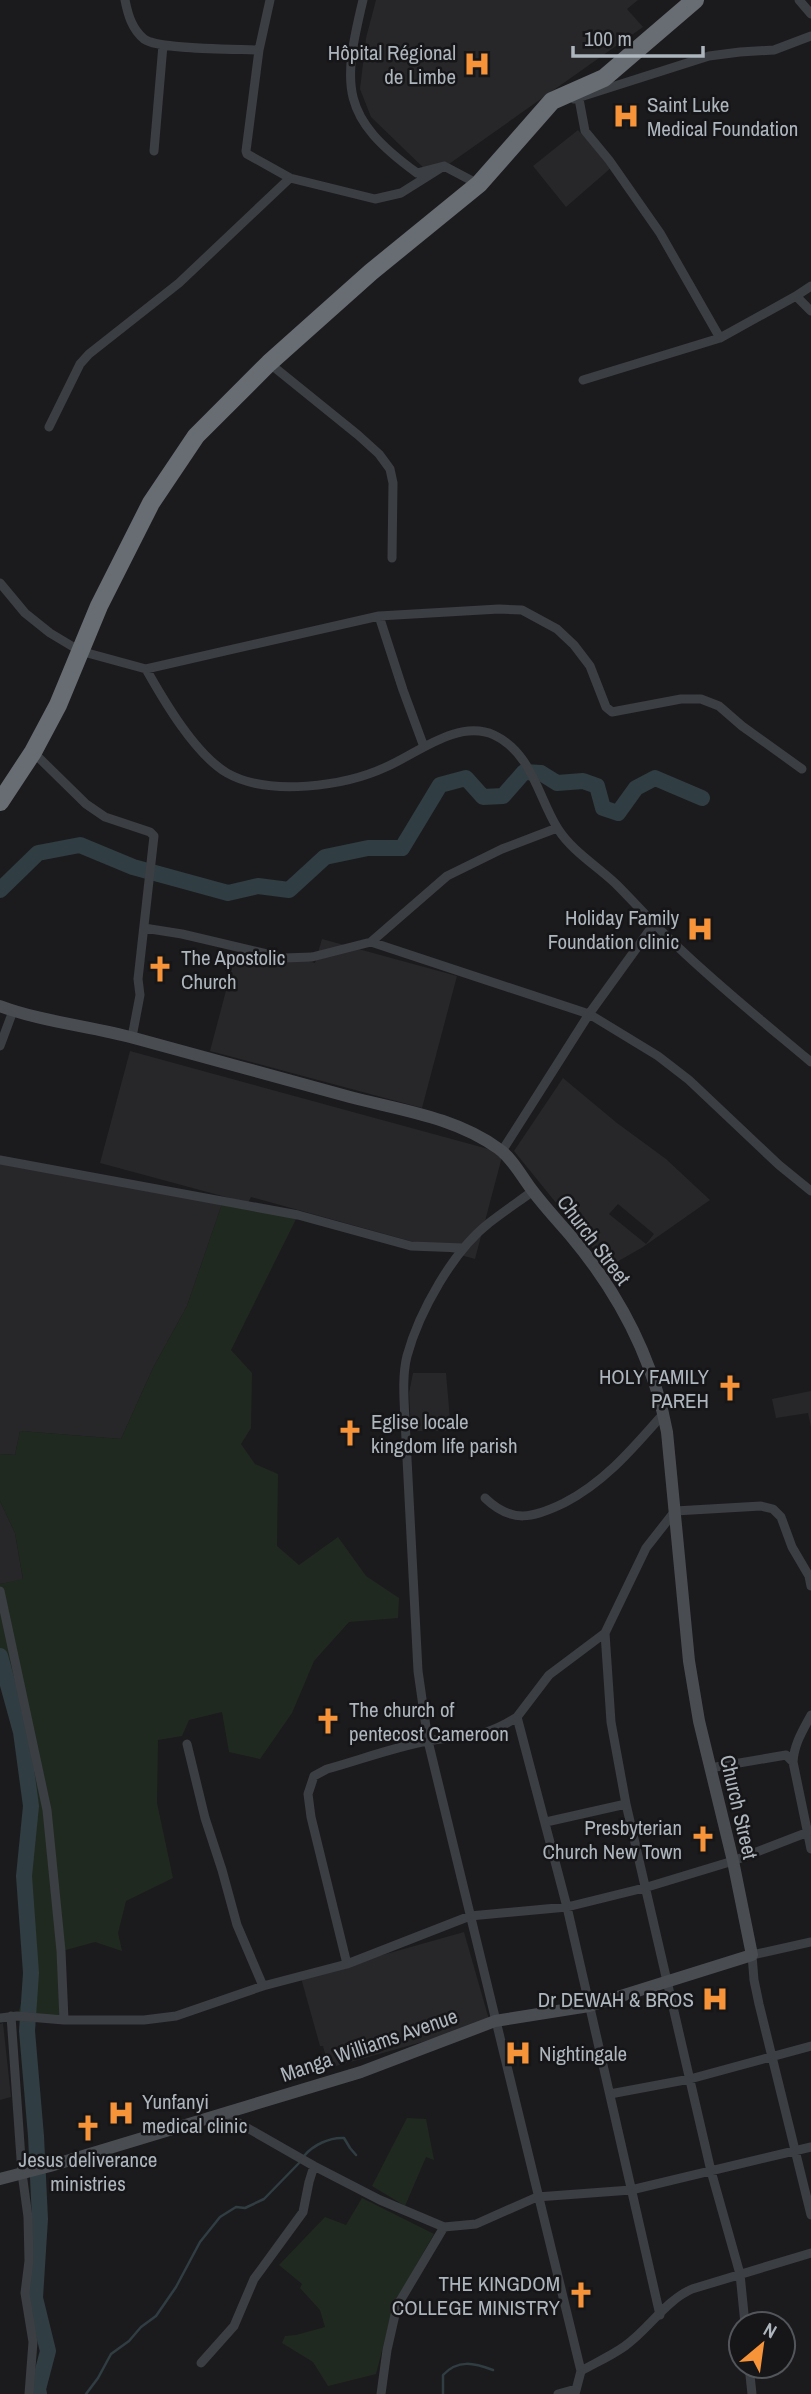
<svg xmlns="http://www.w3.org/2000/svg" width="811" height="2394" font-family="'Archivo Narrow',sans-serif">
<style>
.built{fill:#27272a;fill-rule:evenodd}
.green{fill:#202920}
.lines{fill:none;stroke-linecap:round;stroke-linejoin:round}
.stream{stroke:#303d42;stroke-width:2.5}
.river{stroke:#303d42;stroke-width:16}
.street{stroke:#3b3e42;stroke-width:9}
.secondary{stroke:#494d52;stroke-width:12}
.highway{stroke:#676d73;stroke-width:18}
.labels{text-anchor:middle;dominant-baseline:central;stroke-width:5;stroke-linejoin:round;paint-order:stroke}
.poi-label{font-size:21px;fill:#adb5bd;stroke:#161618;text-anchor:end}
.street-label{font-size:21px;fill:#adb5bd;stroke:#161618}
</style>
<rect width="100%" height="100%" fill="#1b1b1d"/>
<path class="built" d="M376 0H638L627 9 643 27 432 176 371 117 360 89 366 38Z
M578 130 612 167 566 207 533 166Z
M322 939 457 976 422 1108 210 1051 236 953 269 962 272 951 315 963Z
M130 1051 503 1153 475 1259 251 1197 248 1203 100 1163Z
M563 1078 617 1123 666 1159 710 1200 643 1247 608 1267 514 1151ZM618 1204 654 1234 646 1244 609 1214Z
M0 1160 223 1201 187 1306 153 1368 121 1439 20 1431 15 1455 0 1454Z
M413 1373H446L451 1431H411L409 1393Z
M811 1391V1427L808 1413 776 1418 772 1399Z
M0 1501 15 1533 23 1580 0 1584Z
M464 1932 490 2023 329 2068 323 2046H320L301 1978Z
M3 2023 11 2097 0 2100V2024Z"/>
<path class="green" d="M223 1201 298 1215 231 1350 252 1373 251 1428 241 1444 255 1464 278 1474 277 1546 299 1565 338 1537 366 1576 399 1598 398 1618 349 1622 314 1661 292 1713 260 1759 229 1752 222 1712 189 1720 182 1736 158 1740 157 1803 173 1878 126 1901 118 1933 122 1951 95 1942 62 1951 64 2020 17 2016 31 1973 24 1876 31 1806 21 1732 0 1656V1584L23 1579 15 1533 0 1501V1454L15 1455 20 1431 121 1439 153 1368 187 1306Z
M407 2118 426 2119 434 2160 426 2157 405 2206 372 2186Z
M362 2198 434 2234 394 2304 376 2374 328 2386 313 2362 282 2343 285 2336 296 2335 325 2327 320 2310 300 2288 302 2284 279 2265 325 2217 346 2225Z"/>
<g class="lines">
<path class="stream" d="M304 2156C313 2145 330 2137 344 2138L350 2148 356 2155
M86 2394 98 2378 111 2354 129 2341 141 2327 156 2316 176 2287 200 2242 220 2217 236 2207 245 2208 264 2199 301 2161
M443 2394V2375C458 2359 474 2363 493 2370"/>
<path class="river" d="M0 890 38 853 80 845 133 867 228 893 258 886 289 890 325 857 368 848H402L440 785 466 778 483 797 503 796 524 772 541 773 557 783 583 781 597 786 603 808 618 813 636 788 655 778 702 798
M0 1656 21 1732 31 1806 24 1876 31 1973 27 2031 36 2136 40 2219 35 2298 48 2351 38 2389 39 2394"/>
<path class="street" d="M125 0C128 15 132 29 144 39 159 50 237 49 259 50
M270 0 259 50 246 151 247 154 290 178 375 199 401 193 444 166
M363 0C342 87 340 117 417 173L444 166 478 184
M799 0 811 14
M574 99 709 56 740 52 774 50 811 36
M579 99 585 131 609 160 660 233 720 338
M154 151 163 45
M811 286 796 296 811 311
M269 363 358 435 379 454 390 469 393 483 392 558
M583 380 720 338 796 296
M49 427 80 364 89 354 179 283 290 178
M0 583 25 613 50 633 80 651 146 669 379 616 499 609 522 610 557 629 574 645 590 666 606 707 612 712 681 699H701L719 706 742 726 802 769
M379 616 403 690 424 747
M146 669C164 701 195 754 227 773 269 797 345 786 386 767 418 753 458 719 494 735 532 753 538 797 558 829 572 851 597 866 616 884 637 905 657 928 679 948 721 988 767 1025 811 1062
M33 752 86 804 105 817 150 832 154 836 138 979 140 995 132 1037
M144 928 182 934 284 958 312 957 371 942 589 1014 658 1056 689 1080 779 1165 811 1191
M371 942 447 876 502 849 557 828
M0 1046 13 1011
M502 1151 589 1014 654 924
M0 1160 298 1215 411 1246 463 1248
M533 1191C518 1202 503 1212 489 1223 453 1251 419 1312 407 1356 402 1376 404 1399 405 1420L418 1671 428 1741 581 2371 575 2394
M485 1498C512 1524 533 1518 564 1503 606 1481 633 1448 664 1413
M0 1591 47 1810 61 1951 64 2020
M605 1633 611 1722 626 1804 711 2171 740 2274 745 2324
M811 1715C803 1730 794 1744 793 1762L811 1849
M187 1744 205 1818 222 1870 237 1925 263 1986
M710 1768 786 1755 793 1762
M546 1822 626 1804
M811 1942 752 1955 754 1980 759 2004 811 2215
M347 1964 311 1817 308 1794 314 1776 327 1769C360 1760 394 1747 428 1741 466 1734 482 1740 517 1717
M11 2016 22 2173 28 2217 29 2261 25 2293 33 2342 29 2394
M0 2018 17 2016 64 2020H144L176 2016 263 1986 347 1964 470 1916 567 1907 644 1888 733 1861 811 1831
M610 2094 690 2079 811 2046
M223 2114 314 2166 380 2200 444 2227 476 2224 537 2197 631 2190 811 2147
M660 2315 567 1907 517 1717 549 1675 605 1633 646 1548 675 1511 761 1506 773 1509 781 1517 792 1547 809 1576 811 1586
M201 2363 234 2326 254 2279 303 2212 309 2182 314 2166
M749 2366 752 2394
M581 2371C595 2363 611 2356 625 2346 649 2329 665 2301 692 2289L811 2253
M381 2394 387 2350 397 2306 444 2227
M558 2394 576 2389"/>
<path class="secondary" d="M0 1006C43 1022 90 1026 134 1038 206 1057 278 1078 350 1097 400 1110 455 1117 499 1149 512 1158 522 1177 532 1190 544 1206 557 1220 570 1235 618 1292 653 1358 667 1432L689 1661 699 1721 733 1861 752 1955 589 2006 495 2021 361 2072 50 2166 0 2179"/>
<path class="highway" d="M0 802 33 752 58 705 99 606 151 503 196 436 269 363 371 272 479 184 552 101 604 78 695 0"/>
</g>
<defs>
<g id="hospital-bare" transform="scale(2.1)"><path d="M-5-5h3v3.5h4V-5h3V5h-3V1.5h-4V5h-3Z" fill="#f79439" stroke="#161618" stroke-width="2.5" paint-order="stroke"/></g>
<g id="church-bare" transform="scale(2.1)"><path d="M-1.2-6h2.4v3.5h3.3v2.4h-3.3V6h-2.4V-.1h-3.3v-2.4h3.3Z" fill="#f79439" stroke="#161618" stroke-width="2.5" paint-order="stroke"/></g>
</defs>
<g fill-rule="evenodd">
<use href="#hospital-bare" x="477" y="64"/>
<use href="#hospital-bare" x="626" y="116"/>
<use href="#hospital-bare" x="700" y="929"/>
<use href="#church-bare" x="160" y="969"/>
<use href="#church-bare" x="730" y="1388"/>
<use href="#church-bare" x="350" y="1433"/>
<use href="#church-bare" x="328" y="1721"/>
<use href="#church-bare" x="703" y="1839"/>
<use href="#hospital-bare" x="715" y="1999"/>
<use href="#hospital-bare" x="518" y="2053"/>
<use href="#hospital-bare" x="121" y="2113"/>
<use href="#church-bare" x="88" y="2128"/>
<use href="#church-bare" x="581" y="2295"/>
</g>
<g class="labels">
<g class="poi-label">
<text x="456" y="52">Hôpital Régional<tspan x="456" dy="24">de Limbe</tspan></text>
<text x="647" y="104" text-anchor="start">Saint Luke<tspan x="647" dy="24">Medical Foundation</tspan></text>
<text x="679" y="917">Holiday Family<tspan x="679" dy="24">Foundation clinic</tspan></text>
<text x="181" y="957" text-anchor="start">The Apostolic<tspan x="181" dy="24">Church</tspan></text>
<text x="709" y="1376">HOLY FAMILY<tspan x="709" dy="24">PAREH</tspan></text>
<text x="371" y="1421" text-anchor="start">Eglise locale<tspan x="371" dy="24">kingdom life parish</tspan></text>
<text x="349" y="1709" text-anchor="start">The church of<tspan x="349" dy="24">pentecost Cameroon</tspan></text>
<text x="682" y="1827">Presbyterian<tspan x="682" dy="24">Church New Town</tspan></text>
<text x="694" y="1999">Dr DEWAH &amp; BROS</text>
<text x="539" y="2053" text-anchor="start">Nightingale</text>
<text x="142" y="2101" text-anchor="start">Yunfanyi<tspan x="142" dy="24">medical clinic</tspan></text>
<text x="88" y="2159" text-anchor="middle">Jesus deliverance<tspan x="88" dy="24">ministries</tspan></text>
<text x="560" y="2283">THE KINGDOM<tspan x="560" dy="24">COLLEGE MINISTRY</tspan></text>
</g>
<g class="street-label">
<text transform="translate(594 1240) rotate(53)">Church Street</text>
<text transform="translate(739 1807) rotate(77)">Church Street</text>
<text transform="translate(369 2045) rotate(-19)">Manga Williams Avenue</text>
</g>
</g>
<g transform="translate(762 2345) rotate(29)"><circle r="33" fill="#161618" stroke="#52565a" stroke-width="2"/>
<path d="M0-5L12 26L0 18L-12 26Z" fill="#f79439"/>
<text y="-10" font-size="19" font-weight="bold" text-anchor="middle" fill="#adb5bd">N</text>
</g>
<path d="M573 46v10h130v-10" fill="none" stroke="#adb5bd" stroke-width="3.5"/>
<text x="584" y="46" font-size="21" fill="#adb5bd" stroke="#161618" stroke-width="5" paint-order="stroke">100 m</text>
</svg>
